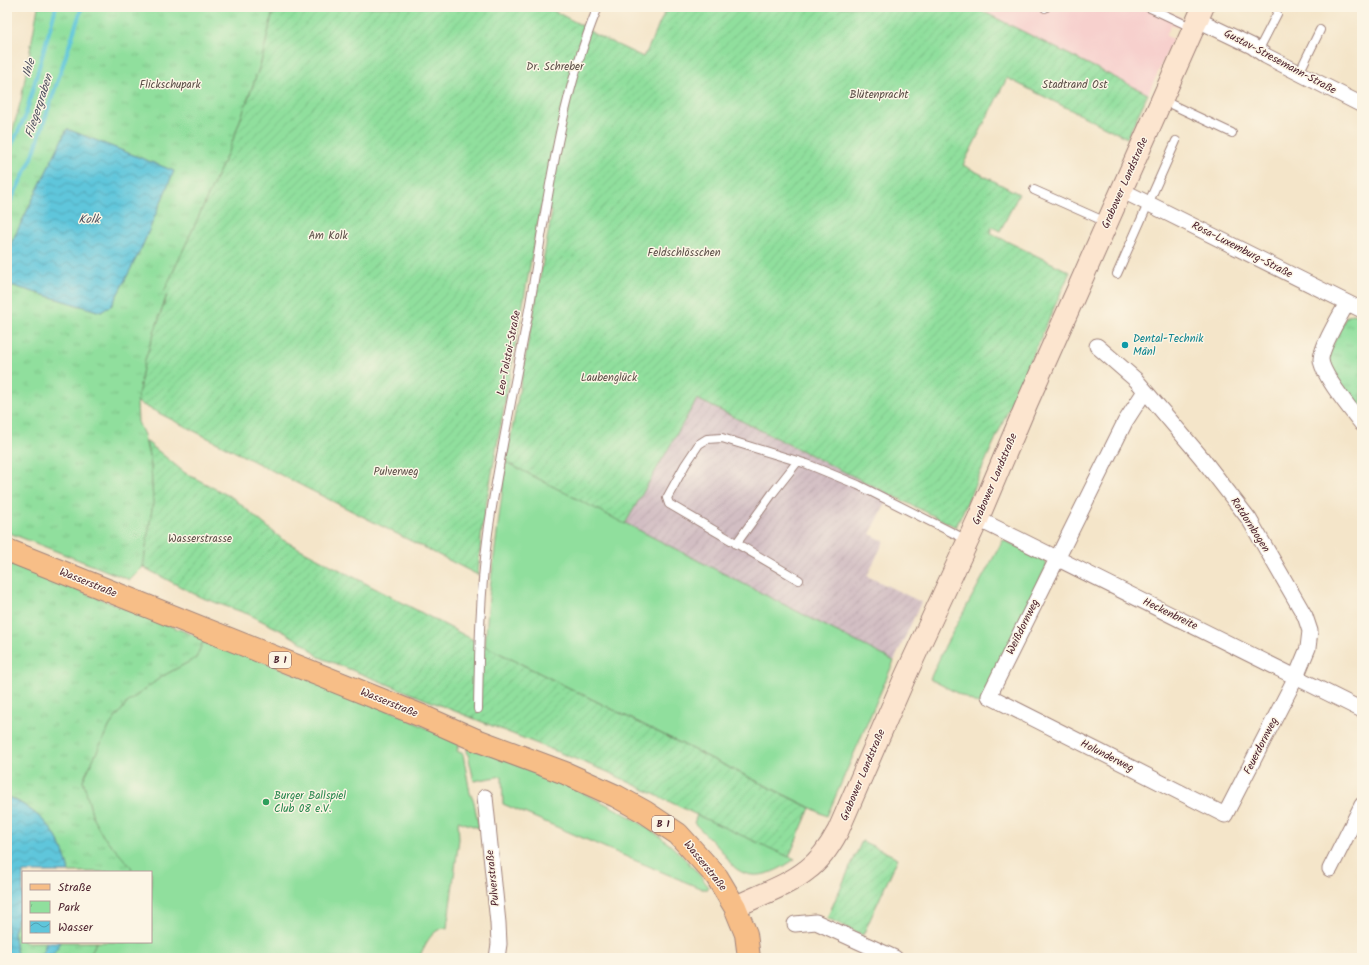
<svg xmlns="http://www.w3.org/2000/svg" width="1369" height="965" font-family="Kalam,sans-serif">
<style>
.built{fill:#f7d0cd}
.industrial{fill:url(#industrial-furrows)}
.grass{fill:#90df9d;stroke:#6d7f64}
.park{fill:url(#park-tufts);stroke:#6d7f64}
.garden{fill:url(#garden-furrows);stroke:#6d7f64}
.water{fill:url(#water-waves);stroke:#547283}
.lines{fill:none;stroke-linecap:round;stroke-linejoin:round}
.stream{stroke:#5fc6db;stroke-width:4}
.service-casing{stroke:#9f827a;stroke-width:10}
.minor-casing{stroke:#9f827a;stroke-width:17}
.secondary-casing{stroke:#9f827a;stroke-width:23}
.primary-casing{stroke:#9f827a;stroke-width:24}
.service{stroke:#fff;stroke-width:8}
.minor{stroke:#fff;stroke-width:15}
.secondary{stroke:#fce5cf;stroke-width:21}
.primary{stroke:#f7be87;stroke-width:22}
.culture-dot{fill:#0f9aa8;stroke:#fcf5e5;stroke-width:1.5}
.leisure-dot{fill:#2e9e5b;stroke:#fcf5e5;stroke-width:1.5}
.labels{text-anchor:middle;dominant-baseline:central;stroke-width:3;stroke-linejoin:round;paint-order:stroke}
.shield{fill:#fcf5e5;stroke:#7f5f63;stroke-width:1}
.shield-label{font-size:10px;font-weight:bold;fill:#4a1f2b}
.street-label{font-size:11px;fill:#4a1f2b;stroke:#fcf5e5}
.park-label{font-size:11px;fill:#5c4f48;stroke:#fcf5e5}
.culture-label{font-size:11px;fill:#0d838f;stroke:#fcf5e5;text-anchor:start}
.leisure-label{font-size:11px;fill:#27864d;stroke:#fcf5e5;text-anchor:start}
.water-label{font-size:12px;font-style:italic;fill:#505160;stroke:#fcf5e5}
</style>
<defs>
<pattern id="industrial-furrows" width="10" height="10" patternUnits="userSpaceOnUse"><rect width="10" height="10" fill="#d2bec3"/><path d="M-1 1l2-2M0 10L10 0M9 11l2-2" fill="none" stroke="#b6a3a8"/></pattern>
<pattern id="park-tufts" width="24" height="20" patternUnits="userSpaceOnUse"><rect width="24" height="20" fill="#90df9d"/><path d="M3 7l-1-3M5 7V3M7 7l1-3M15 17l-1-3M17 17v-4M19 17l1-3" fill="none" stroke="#7ebf87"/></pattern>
<pattern id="garden-furrows" width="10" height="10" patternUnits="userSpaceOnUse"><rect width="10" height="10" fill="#90df9d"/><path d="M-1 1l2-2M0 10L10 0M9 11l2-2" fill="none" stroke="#7ebf87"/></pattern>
<pattern id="water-waves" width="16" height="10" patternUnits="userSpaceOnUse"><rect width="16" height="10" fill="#5fc6db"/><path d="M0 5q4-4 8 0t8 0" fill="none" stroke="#50a0b2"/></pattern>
</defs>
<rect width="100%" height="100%" fill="#fcf5e5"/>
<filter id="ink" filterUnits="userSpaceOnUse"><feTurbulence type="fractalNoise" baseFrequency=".025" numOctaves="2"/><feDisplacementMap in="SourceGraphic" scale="8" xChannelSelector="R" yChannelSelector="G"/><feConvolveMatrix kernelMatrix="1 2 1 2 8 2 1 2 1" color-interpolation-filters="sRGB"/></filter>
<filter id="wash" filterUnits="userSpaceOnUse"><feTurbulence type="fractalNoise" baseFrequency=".012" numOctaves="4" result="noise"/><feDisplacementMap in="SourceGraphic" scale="16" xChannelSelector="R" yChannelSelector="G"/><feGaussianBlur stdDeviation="0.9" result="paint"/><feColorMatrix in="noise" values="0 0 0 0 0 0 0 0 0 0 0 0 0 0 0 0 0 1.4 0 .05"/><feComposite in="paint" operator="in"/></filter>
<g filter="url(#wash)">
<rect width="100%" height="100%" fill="#f4e5c9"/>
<path class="built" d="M974 7H1160L1182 18 1178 27 1171 25 1166 36 1173 39 1148 94Z"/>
<path class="industrial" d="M696 399 890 495 870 534 884 541 867 576 921 602 894 661 625 524Z"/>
<path class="grass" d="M506 462 894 661 827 816 485 646 489 596Z
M1003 540 1044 558 1047 565 980 705 930 679 945 646Z
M204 639 394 712 459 744 457 751 463 754 470 793 474 802 479 828 458 821 459 839 447 928C432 927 424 947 419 958H89L96 942H151V872H130L131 868 103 836 93 818 83 780 110 725 127 703 161 677 196 658Z
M468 748C484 753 501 757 517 763 535 770 553 779 570 787 629 814 669 834 709 887L707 889H702L503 804 502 776 474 781 467 750Z
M697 815 795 859C777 872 752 884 733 866 728 861 725 854 720 849 711 840 702 831 694 823Z"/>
<path class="park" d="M38 7H274L261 63 230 148 164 292 167 294 144 363 137 402 138 422 144 435 151 465 153 503 143 567 130 580 7 532V284L101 312 112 305 142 247 174 171 67 129 7 252V143L12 133 21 100Z
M1353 314 1362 316V415L1332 372 1327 357 1346 317Z
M7 561 108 602 204 639 196 658 161 677 127 703 110 725 83 780 93 818 103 836 132 868 130 872H69C66 858 61 844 53 832 45 819 21 801 7 796Z
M23 913V942H46L44 950 38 958H18C14 942 10 926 23 913Z
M61 942H96L89 958H50Z"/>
<path class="garden" d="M274 7H546L583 26 594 34 643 57 645 53H646L667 7H974L1148 94 1127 138 1007 78 963 165 1019 194 1000 231 992 227 990 233 1070 272 956 527 697 399 625 524 506 462 552 212 541 206 482 527 478 575 137 402 144 363 167 295 164 292 230 148 261 63Z
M146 441 185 473 233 498 283 540 485 646 810 808 789 857 697 815 608 772 319 657 307 646 286 633 248 614 200 597 143 567 153 503 151 465Z
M862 841 898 858 863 935 827 918Z"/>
<path class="water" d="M67 129 174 171 142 247 112 305 101 312 7 284V252Z
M7 797C21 801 45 819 53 832 61 844 66 858 69 872H23V913C10 926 14 942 18 958H7Z
M46 942H61L50 958H38L44 950Z"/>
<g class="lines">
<path class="stream" d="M7 155 25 117 56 7
M7 208 32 158 82 7"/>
</g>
</g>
<g filter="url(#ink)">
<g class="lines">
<g class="service-casing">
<path id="service" d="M1148 7 1193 28
M1045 8 1046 7
M1258 51 1277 14
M1299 73 1320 30
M1162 100 1232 133
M1034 190 1106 222
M1117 274 1176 141
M736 544 772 494 798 461
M799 580 669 504 667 498 685 465 699 444 707 439 722 438 807 464 858 485 967 540
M478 709C479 650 480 591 488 533 499 456 516 380 530 304 547 204 559 101 598 7"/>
</g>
<g class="minor-casing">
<path id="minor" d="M1198 20 1252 46 1266 56 1362 105
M1121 190 1362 310
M1347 303C1340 316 1322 345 1321 359 1321 374 1352 411 1362 424
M1097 346 1136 380 1201 457 1249 519 1305 616 1310 631 1308 648 1296 677 1225 815 989 696 1125 422 1145 391
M978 519 1362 710
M485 797 498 923 499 944 497 958
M1330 869 1362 805
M795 924 816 922 895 958"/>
</g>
<g class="secondary-casing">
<path id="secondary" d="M735 907C759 895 787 886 807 870 821 860 830 846 838 831L905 677 978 519 1027 403 1203 7"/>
</g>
<g class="primary-casing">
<path id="primary" d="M7 550 422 716 474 739 565 773 616 796 645 812 678 834 717 877 735 907 746 934 749 958"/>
</g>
<use href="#service" class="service"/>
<use href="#minor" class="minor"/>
<use href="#secondary" class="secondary"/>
<use href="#primary" class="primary"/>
</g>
</g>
<circle class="culture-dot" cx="1125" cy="345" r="4"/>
<circle class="leisure-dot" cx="266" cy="802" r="4"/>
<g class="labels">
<g class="shield">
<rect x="269" y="652" width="22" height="16" rx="3"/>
<rect x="652" y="816" width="22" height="16" rx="3"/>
</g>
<g class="shield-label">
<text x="280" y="660">B 1</text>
<text x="663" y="824">B 1</text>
</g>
<g class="street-label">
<text transform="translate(1280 62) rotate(28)">Gustav-Stresemann-Straße</text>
<text transform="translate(1125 183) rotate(-66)">Grabower Landstraße</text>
<text transform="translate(1242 250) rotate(27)">Rosa-Luxemburg-Straße</text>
<text transform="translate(509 353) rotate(-79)">Leo-Tolstoi-Straße</text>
<text transform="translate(995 479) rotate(-67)">Grabower Landstraße</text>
<text transform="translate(1250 525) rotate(57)">Rotdornbogen</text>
<text transform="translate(88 583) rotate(22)">Wasserstraße</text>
<text transform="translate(1170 614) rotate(26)">Heckenbreite</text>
<text transform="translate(1023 627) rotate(-64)">Weißdornweg</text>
<text transform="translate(389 703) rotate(22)">Wasserstraße</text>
<text transform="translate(1261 746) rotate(-63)">Feuerdornweg</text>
<text transform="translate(1107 756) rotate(27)">Holunderweg</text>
<text transform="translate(863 775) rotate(-67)">Grabower Landstraße</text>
<text transform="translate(705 866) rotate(51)">Wasserstraße</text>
<text transform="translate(493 878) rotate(-96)">Pulverstraße</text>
</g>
<g class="park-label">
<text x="555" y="67">Dr. Schreber</text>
<text x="170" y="85">Flickschupark</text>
<text x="1075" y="85">Stadtrand Ost</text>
<text x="879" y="95">Blütenpracht</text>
<text x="328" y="236">Am Kolk</text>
<text x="684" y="253">Feldschlösschen</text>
<text x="609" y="378">Laubenglück</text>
<text x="396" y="472">Pulverweg</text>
<text x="200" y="539">Wasserstrasse</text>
</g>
<g class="culture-label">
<text x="1133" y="339">Dental-Technik<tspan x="1133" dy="13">Mänl</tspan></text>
</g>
<g class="leisure-label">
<text x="274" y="796">Burger Ballspiel<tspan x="274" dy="13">Club 08 e.V.</tspan></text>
</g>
<g class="water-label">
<text transform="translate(29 68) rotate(-74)">Ihle</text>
<text transform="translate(39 106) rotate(-72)">Fliegergraben</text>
<text x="89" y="219">Kolk</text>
</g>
</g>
<rect width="1369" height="965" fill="none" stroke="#fcf5e5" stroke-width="24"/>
<rect x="22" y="871" width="130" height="72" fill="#fcf5e5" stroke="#b59f9b"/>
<rect x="30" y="884" width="20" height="6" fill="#f7be87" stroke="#b59f9b"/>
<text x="58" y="891" font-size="12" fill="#4a1f2b">Straße</text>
<rect x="30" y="901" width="20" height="12" fill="url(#park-tufts)" stroke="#b59f9b"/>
<text x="58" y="911" font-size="12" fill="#4a1f2b">Park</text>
<rect x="30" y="921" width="20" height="12" fill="url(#water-waves)" stroke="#b59f9b"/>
<text x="58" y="931" font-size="12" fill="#4a1f2b">Wasser</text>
</svg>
